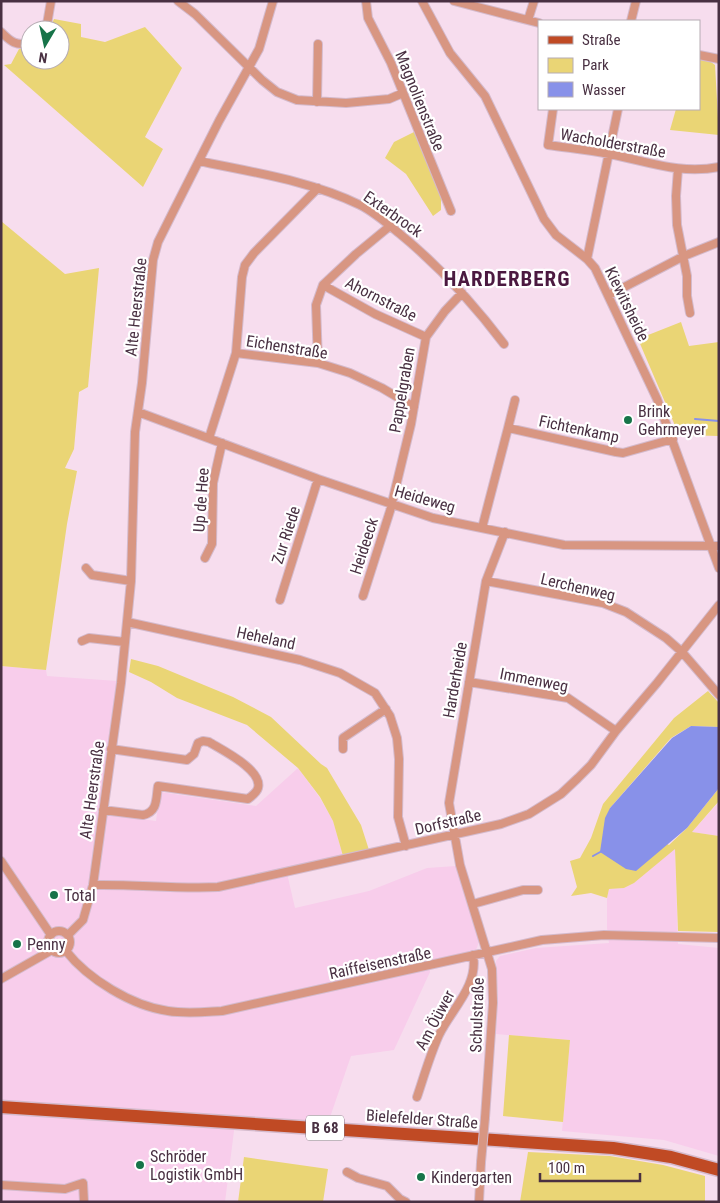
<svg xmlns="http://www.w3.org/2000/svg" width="720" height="1203" font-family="'Roboto Condensed',sans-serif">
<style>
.built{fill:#f8cdeb}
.green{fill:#ead575}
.water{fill:#8891e9}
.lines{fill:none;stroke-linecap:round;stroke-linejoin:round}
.stream{stroke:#8891e9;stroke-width:2}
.street-casing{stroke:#d4bacc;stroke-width:10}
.primary-casing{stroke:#d4bacc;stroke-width:15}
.street{stroke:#d89682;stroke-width:8}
.primary{stroke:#c04a24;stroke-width:12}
.street-bridge-casing{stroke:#d4bacc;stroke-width:10;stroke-linecap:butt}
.street-bridge{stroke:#d89682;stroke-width:8}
.poi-dot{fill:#177449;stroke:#fff;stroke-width:2}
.labels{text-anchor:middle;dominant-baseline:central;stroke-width:4.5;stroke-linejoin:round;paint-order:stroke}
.shield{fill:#fff;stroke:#806e7b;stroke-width:1}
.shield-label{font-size:15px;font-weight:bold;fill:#493042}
.street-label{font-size:16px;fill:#493042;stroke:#fff}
.poi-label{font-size:16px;fill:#493042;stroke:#fff;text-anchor:start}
.district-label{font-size:21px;font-weight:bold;letter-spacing:1px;fill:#4b1940;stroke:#fff}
</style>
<rect width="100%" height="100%" fill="#f7ddee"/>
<path class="built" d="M1 666 46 670 47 676 117 681 98 813 156 821 160 792 256 806 298 768 320 798 333 821 343 856 286 869 295 908 369 891 427 868 456 866 479 942 476 950 429 962 430 972 394 1050 351 1056 326 1129 235 1123 225 1202H1Z
M719 802V836L692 832Z
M675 848 678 944 719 948V1156L664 1140 562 1131 570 1040 496 1034 498 995 496 961 500 956 536 948 609 943 607 928V898L609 889 624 888 634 883Z"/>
<path class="green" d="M54 19 81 24V37L105 42 145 27 182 68 145 137 163 149 143 187 4 65 11 64 19 49 30 48V60H60V30H49Z
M700 59 711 62 715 65 719 135 670 130 676 109H699Z
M414 132 441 197V210L433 216 406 174 385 158 394 142Z
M1 221 65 274 99 268 88 387 79 392 74 449 65 468 77 471 67 524 46 670 1 666Z
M681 322 689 346 719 342V436L679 435 638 339Z
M131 659 158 666 233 697 271 717 321 764 327 768 361 825 369 850 343 856 333 821 320 797 298 768 247 725 177 698 151 682 129 672Z
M708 691 719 703V727L691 726 671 738 610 808 669 845 687 828 719 788V801L692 832 719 836V932L678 931 675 849 634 883 624 888 609 889 607 898 591 893 571 896 577 887 570 861 580 858 591 838 603 804 674 718Z
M509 1035 570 1040 563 1122 503 1116Z
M528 1152 610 1156 663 1165 705 1176V1202H520Z
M244 1157 328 1169 323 1202H238Z"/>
<path class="water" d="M691 726 719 727V788L687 828 636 871 626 869 600 852 605 818 610 808 672 738Z"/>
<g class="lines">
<path class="stream" d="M695 419 719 421
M593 856 602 851"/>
<g class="street-casing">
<path id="street" d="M178 1 195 14 262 80 277 92 297 100 346 103 389 99 403 93
M366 1 368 18 391 63 451 211
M422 1 450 53 485 96 544 219 556 235 587 259 595 268 657 399 719 568
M454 1 539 23
M528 20 534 1
M631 21 636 1
M46 30 51 1
M1 32C11 42 16 46 30 43
M699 55 719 59
M317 102 318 44
M553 109 548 145C568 148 589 150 609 154 647 161 680 175 719 167
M199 161C251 172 312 181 360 205 374 212 388 224 400 234 439 266 473 303 504 344
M678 169 676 196 677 225 687 276V296L690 313
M587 259 618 109
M323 285 375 314 426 337
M609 295 684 256 719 242
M236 353 318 363 350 373 382 388 414 407
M318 363 316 305 323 285 356 254 390 226
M138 412 318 479 433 518 564 545 719 546
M508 428 515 400
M209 438 236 353 242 277 245 265 254 253 318 188
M482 528 508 428 616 452 623 453 673 439
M205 558 212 544 213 483 222 443
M86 568 92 575 131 581
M486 581 603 603 626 612 666 638 682 652 719 695
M363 596 390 511 411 424 426 337 445 311 462 293
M280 600 318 479
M127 622 300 660 340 673 375 693 390 716 397 738 399 759 398 817 406 846
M82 641 89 638 125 642
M469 682 568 698 616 731
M343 749V738L386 709
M103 810 143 815C158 812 156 798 158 786L248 799C252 796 257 792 258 788 263 770 222 750 209 742L203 741 198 743 194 754 187 760 111 749
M1 861 51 935
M93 885C134 884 176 889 218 887L501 824 529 814 561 794 578 778 591 765 616 731 657 683 719 605
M473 904 523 890H538
M48 942a11 11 0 1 1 22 0a11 11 0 1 1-22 0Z
M68 935 83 920 93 885 121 683 131 581 135 432 142 383 153 260 158 242 175 208 219 121 259 49 273 1
M66 951C88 979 132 1006 168 1011 186 1014 204 1012 222 1011L542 940 604 935 719 938
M1 979 52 950
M417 1097C424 1076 430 1055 439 1035 451 1010 479 985 473 955
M485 1118 493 1003 492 969 460 865 449 803 486 581 505 532
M347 1172 358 1178 387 1186 400 1199 406 1202
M1 1185 65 1189 83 1183 84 1202
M479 1202 481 1162"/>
</g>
<g class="primary-casing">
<path id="primary" d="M1 1107 613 1148 671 1157 719 1170"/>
</g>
<use href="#street" class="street"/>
<use href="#primary" class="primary"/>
<g class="street-bridge-casing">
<path id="street-bridge" d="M481 1162 485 1118"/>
</g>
<use href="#street-bridge" class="street-bridge"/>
</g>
<g class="poi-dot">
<circle cx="628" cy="420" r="5"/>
<circle cx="54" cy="895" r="5"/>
<circle cx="17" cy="944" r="5"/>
<circle cx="140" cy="1165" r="5"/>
<circle cx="421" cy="1177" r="5"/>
</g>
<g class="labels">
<rect class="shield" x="306" y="1115.5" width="38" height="25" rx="4"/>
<g class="shield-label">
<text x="325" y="1128">B 68</text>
</g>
<g class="street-label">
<text transform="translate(420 101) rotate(68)">Magnolienstraße</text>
<text transform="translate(613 143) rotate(10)">Wacholderstraße</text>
<text transform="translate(393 214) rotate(35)">Exterbrock</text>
<text transform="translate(381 299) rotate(27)">Ahornstraße</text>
<text transform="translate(627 304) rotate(64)">Kiewitsheide</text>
<text transform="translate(136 307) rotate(-84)">Alte Heerstraße</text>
<text transform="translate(287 347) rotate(9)">Eichenstraße</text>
<text transform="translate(402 390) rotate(-80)">Pappelgraben</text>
<text transform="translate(579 429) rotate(12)">Fichtenkamp</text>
<text transform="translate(425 499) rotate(16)">Heideweg</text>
<text transform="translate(201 500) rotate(-86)">Up de Hee</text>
<text transform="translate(286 535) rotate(-72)">Zur Riede</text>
<text transform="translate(364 546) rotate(-72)">Heideeck</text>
<text transform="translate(578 587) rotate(13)">Lerchenweg</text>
<text transform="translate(266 638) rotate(12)">Heheland</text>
<text transform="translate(455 680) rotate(-80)">Harderheide</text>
<text transform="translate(534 680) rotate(11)">Immenweg</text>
<text transform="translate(92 790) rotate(-82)">Alte Heerstraße</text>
<text transform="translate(448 822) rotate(-13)">Dorfstraße</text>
<text transform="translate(380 963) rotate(-12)">Raiffeisenstraße</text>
<text transform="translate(477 1015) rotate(-88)">Schulstraße</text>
<text transform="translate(435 1020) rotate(-62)">Am Öüwer</text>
<text transform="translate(422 1119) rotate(4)">Bielefelder Straße</text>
</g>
<g class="poi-label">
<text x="638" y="411">Brink<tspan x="638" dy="18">Gehrmeyer</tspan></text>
<text x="64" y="895">Total</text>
<text x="27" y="944">Penny</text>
<text x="150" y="1156">Schröder<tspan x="150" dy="18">Logistik GmbH</tspan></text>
<text x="431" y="1177">Kindergarten</text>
</g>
<g class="district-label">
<text x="507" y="279">HARDERBERG</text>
</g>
</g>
<rect width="720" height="1203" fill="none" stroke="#493042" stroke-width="5"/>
<rect x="538" y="20" width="162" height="90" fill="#ffffff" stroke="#b6acb3"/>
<rect x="548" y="36" width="25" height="8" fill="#c04a24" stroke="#b6acb3"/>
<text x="582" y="45" font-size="15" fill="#493042">Straße</text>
<rect x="548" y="58" width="25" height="15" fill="#ead575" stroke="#b6acb3"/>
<text x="582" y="70" font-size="15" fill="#493042">Park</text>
<rect x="548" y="82" width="25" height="15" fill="#8891e9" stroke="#b6acb3"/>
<text x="582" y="95" font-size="15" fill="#493042">Wasser</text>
<g transform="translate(45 45) rotate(189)"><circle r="24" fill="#ffffff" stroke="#b6acb3"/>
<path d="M0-4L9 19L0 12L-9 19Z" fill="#177449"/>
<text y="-8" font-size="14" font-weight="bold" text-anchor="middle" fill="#493042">N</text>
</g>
<path d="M540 1173v8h100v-8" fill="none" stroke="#493042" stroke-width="2.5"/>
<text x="548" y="1173" font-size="15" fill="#493042" stroke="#ffffff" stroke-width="4" paint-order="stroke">100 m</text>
</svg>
